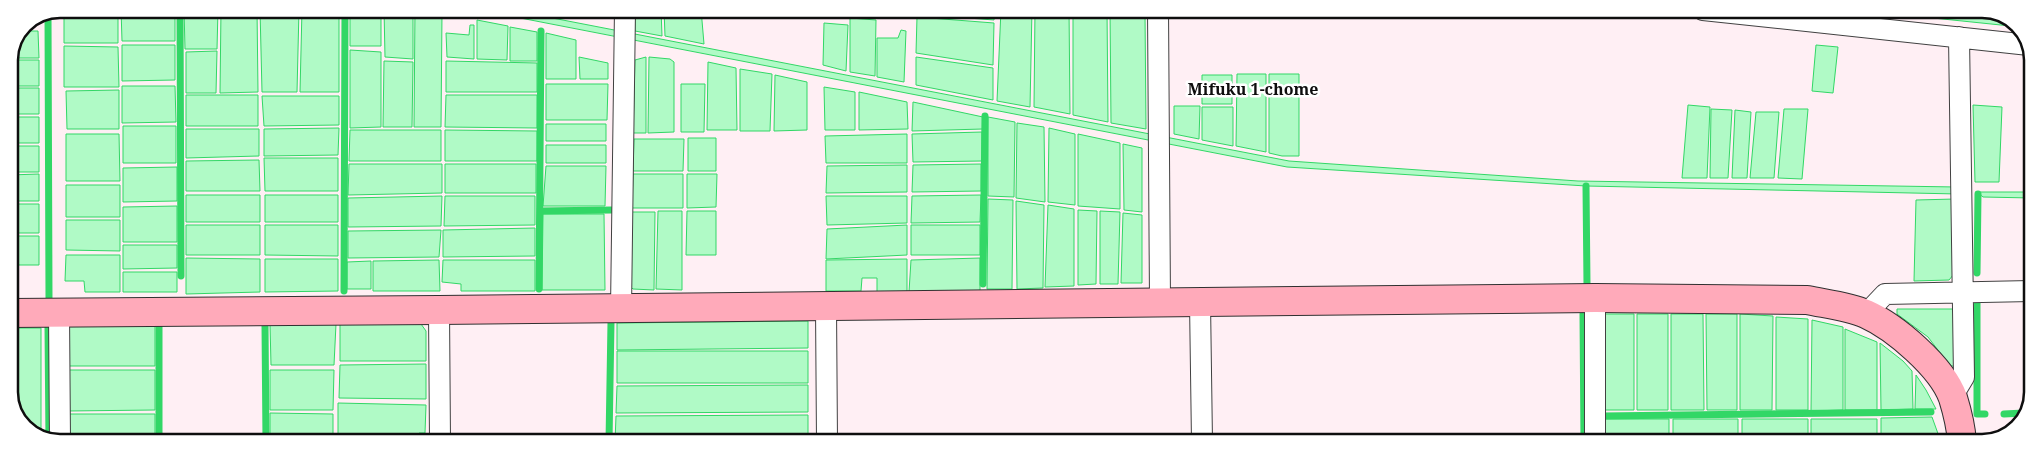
<svg xmlns="http://www.w3.org/2000/svg" width="2041" height="451" font-family="'Noto Serif',serif">
<style>
.water{fill:#b0fac6;stroke:#32d766}
.lines{fill:none;stroke-linecap:round;stroke-linejoin:round}
.stream{stroke:#32d766;stroke-width:7}
.street-casing{stroke:#414141;stroke-width:22}
.secondary-casing{stroke:#303030;stroke-width:30}
.street{stroke:#fff;stroke-width:20}
.secondary{stroke:#ffaaba;stroke-width:28}
.labels{text-anchor:middle;dominant-baseline:central;stroke-width:5;stroke-linejoin:round;paint-order:stroke}
.neighbourhood-label{font-size:16px;font-weight:bold;fill:#0e0e0e;stroke:#fff}
.rim{fill:none;stroke:#0e0e0e;stroke-width:2.5}
</style>
<rect width="100%" height="100%" fill="#ffeff4"/>
<path class="water" d="M64 9H118V43H64Z
M121 9H175V41H122Z
M184 9H218L217 49H185Z
M221 9H257L258 92 220 93Z
M260 9H299L297 92H262Z
M302 9H339V92H300Z
M350 9H381V46H350Z
M384 9H413V59L385 57Z
M415 9 442 13 441 127H414Z
M474 9H506L1289 161 1578 181 1957 187 1958 194 1586 186 1287 167Z
M635 9H661L662 36 635 31Z
M664 9H701L704 44 665 36Z
M916 9H995L994 20 916 14Z
M1001 9H1032L1030 107 997 101Z
M1035 9H1069L1070 114 1034 107Z
M1073 9H1107L1108 122 1073 115Z
M1110 10 1145 13 1146 129 1111 123Z
M1856 10H1992L2020 27Z
M917 17 994 23 993 65 916 53Z
M850 18 876 20 875 76 850 72Z
M477 20 508 26 507 60 477 59Z
M824 23 848 25 846 71 823 65Z
M470 25H474V59L447 57 446 33 469 35Z
M510 27 537 32V61H510Z
M901 30 906 31 904 82 877 77V38H898Z
M20 31H38L39 58H9Z
M546 33 576 40V79H546Z
M122 45H175V80L122 81Z
M1816 45 1838 47 1833 93 1812 91Z
M64 46 118 47 119 87H64Z
M350 50 381 52V127L350 128Z
M217 51 216 93H186V52Z
M579 57 608 63V79H580Z
M646 57V133H633L635 60Z
M649 57 670 59 674 62V132L648 133Z
M916 57 993 68V100L916 85Z
M9 60H39V86H9Z
M384 61 413 62 412 127H383Z
M446 61 537 63V92H446Z
M708 62 736 68 737 130H707Z
M740 69 772 74 770 131H740Z
M1237 74H1266V152L1236 146Z
M1269 74H1299V156H1282L1269 153Z
M775 75 807 82V130L774 131Z
M1202 75H1232V104H1202Z
M546 84H608L607 120H546Z
M681 84H705L704 132H681Z
M122 86H175L176 122 122 123Z
M824 87 855 92V130H825Z
M9 88H39V114H9Z
M119 90V129H67L66 91Z
M859 92 907 102 908 129 859 130Z
M186 95H258V126H186Z
M446 95H537V128L445 127Z
M262 96H339V125L264 126Z
M913 102 983 117V129L912 131Z
M1688 105 1710 107 1707 178H1682Z
M1973 105 2002 107 1999 182H1975Z
M1174 106H1200L1199 139 1174 134Z
M1202 107H1233V146L1202 140Z
M1711 109 1732 110 1728 178H1710Z
M1784 109H1808L1802 179 1778 178Z
M1735 110 1751 112 1747 178H1732Z
M1756 112H1779L1774 178H1750Z
M9 117H39V143H9Z
M988 117 1015 122 1014 197 988 196Z
M1017 123 1044 127 1045 202 1016 198Z
M546 124H606V141H546Z
M123 126H176V163H123Z
M339 128 338 155 264 156V129Z
M1049 128 1075 134V205L1048 202Z
M186 129H259V156L186 158Z
M350 130H441V161H349Z
M445 130 537 131V161H445Z
M982 132V161L913 162 912 134Z
M66 134H119L120 181H66Z
M907 134V163H826L825 136Z
M1078 134 1120 143V209L1078 206Z
M688 138H716V171H688Z
M634 139H684L683 171H633Z
M1123 144 1142 148V212L1124 210Z
M546 145H606V163H546Z
M9 146H39V172H9Z
M264 158H338V191H265Z
M259 160 260 191H186V161Z
M349 164H442V193L348 195Z
M445 164H536V193H445Z
M981 164V191L912 192 913 165Z
M907 165V192L826 193 827 166Z
M546 166H606L605 206H543Z
M177 167V201L123 202V168Z
M39 174V201H9V175Z
M633 174H683V208H632Z
M687 174H717L716 207 687 208Z
M66 185H120V217H66Z
M1977 192H2032V198L1983 197Z
M186 195H260V222H186Z
M265 195H338V222H265Z
M981 195 980 222 911 223 912 196Z
M442 196 441 226 348 227V198Z
M445 196H535V225L444 226Z
M826 196H907V223L827 225Z
M988 199 1013 200 1012 289H987Z
M1955 199 1954 274 1949 280 1914 281 1916 200Z
M1016 201 1044 205 1043 288 1017 289Z
M9 204H39V233H9Z
M1048 205 1074 209V286L1045 287Z
M177 206V242H123V207Z
M1078 210 1097 211 1096 284 1078 285Z
M658 211H682V290L656 289Z
M687 211H716V255H686Z
M1100 211 1120 212 1118 284H1100Z
M632 212H655L654 290 633 289 630 286Z
M1123 213 1142 215V283H1121Z
M543 214H604L605 290H542Z
M66 220H120V251L66 250Z
M186 225H260V255H186Z
M265 225H338V256L265 255Z
M907 225V255L826 259 827 229Z
M911 225H980V255H911Z
M535 228V256L443 257V230Z
M441 230 439 257 348 258V231Z
M9 236H39V265H9Z
M123 245H177V268L123 269Z
M66 255H120V292H85L84 281H65Z
M186 258 260 259V292L186 294Z
M980 258V292H909L911 260Z
M265 259H338V291L265 292Z
M907 259V292H877V278H862L861 291H826V260Z
M439 260 440 291H373V261Z
M443 260H535V291H461V284L442 282Z
M371 261V289H347V262Z
M123 272H177V292H123Z
M1897 309H1955V366H1950L1928 337 1897 314Z
M1602 314H1634V410H1602Z
M1637 314H1668V410H1637Z
M1671 314H1703L1704 410H1671Z
M1706 314H1737V410H1707Z
M1740 314 1773 316 1772 410H1740Z
M1776 317 1808 319V410H1776Z
M1812 320 1843 327V410L1811 411Z
M808 321V348L617 350V323Z
M270 324H336L334 365H271Z
M340 324H421L426 331V361H340Z
M66 326H155V366H67Z
M9 328H41V430H29L21 425 9 398Z
M1845 329 1877 342V410H1845Z
M1880 343 1903 361 1912 371 1913 409 1881 410Z
M617 351H808V383H617Z
M426 364V399L339 398 340 365Z
M67 370H155V410L68 411Z
M270 370H334L333 410H270Z
M1916 375 1926 390 1936 409H1915Z
M808 385V412L616 413 617 386Z
M338 403 426 405 425 433H419V439L338 437Z
M270 413 333 414V441H270Z
M68 414H155V441H68Z
M808 415V442H615L616 416Z
M1932 417 1941 442H1881V418Z
M1602 419H1669V442H1602Z
M1673 419H1738V442H1673Z
M1742 419H1808V442H1742Z
M1811 419H1877V442H1811Z"/>
<g class="lines">
<path class="stream" d="M180 9 181 276
M48 13 49 298
M1586 186 1587 284
M540 211 611 210
M1977 273 1978 194
M983 284 985 116
M539 289 541 31
M344 291 345 9
M1977 300V414H1985
M1583 314 1584 442
M265 325 266 441
M48 327 49 441
M159 327V441
M2004 414 2024 413
M1602 416 1931 412
M35 433H49
M609 442 611 322"/>
<g class="street-casing">
<path id="street" d="M1158 9 1160 302
M1703 10 2029 45
M1595 298V442
M1200 302 1202 442
M826 307 827 442
M621 309 625 9
M439 310 440 441
M59 312 60 441
M1866 314 1885 294 2031 291
M1952 397 1964 377 1959 37"/>
</g>
<g class="secondary-casing">
<path id="secondary" d="M9 313 439 310 1595 298 1807 300C1826 304 1848 306 1866 314 1895 327 1942 367 1953 398 1957 411 1961 428 1962 442"/>
</g>
<use href="#street" class="street"/>
<use href="#secondary" class="secondary"/>
</g>
<g class="labels">
<g class="neighbourhood-label">
<text x="1253" y="89">Mifuku 1-chome</text>
</g>
</g>
<path d="M0 0H2041V451H0ZM60 18H1982A42 42 0 0 1 2024 60V392A42 42 0 0 1 1982 434H60A42 42 0 0 1 18 392V60A42 42 0 0 1 60 18Z" fill="#fff" fill-rule="evenodd"/>
<path class="rim" d="M60 18H1982A42 42 0 0 1 2024 60V392A42 42 0 0 1 1982 434H60A42 42 0 0 1 18 392V60A42 42 0 0 1 60 18Z"/>
</svg>
